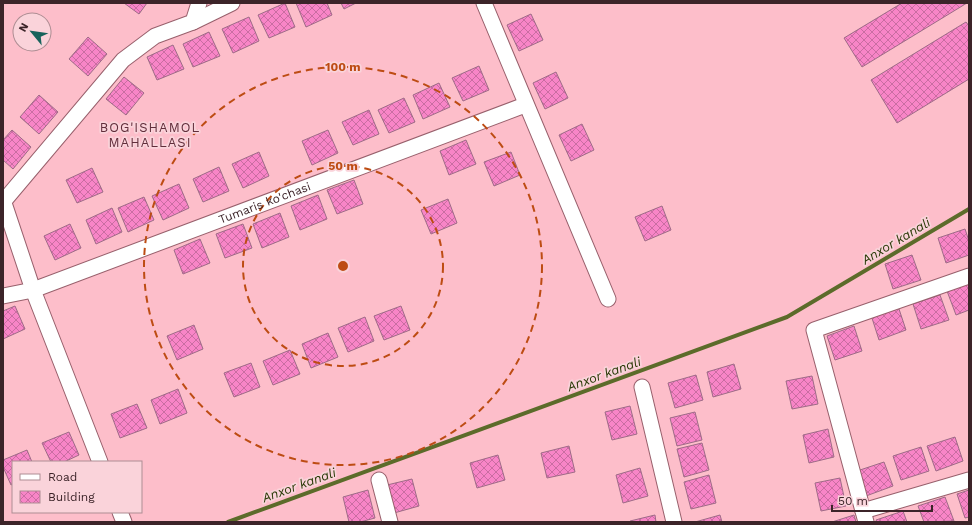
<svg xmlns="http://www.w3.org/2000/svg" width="972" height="525" font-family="'Work Sans',sans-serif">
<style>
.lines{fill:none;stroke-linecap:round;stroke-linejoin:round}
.stream{stroke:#5c6b2a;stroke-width:4}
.building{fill:url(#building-cross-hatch);stroke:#9e6b87}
.minor-casing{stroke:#98606c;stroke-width:17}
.minor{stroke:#fff;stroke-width:15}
.ring{fill:none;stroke:#bd4c13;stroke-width:2;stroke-dasharray:7 5}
.labels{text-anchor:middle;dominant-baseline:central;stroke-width:3.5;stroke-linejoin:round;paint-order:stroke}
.street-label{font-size:12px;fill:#3c2429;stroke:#fad3da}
.neighbourhood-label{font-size:13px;letter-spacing:1px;fill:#612e3b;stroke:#fad3da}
.water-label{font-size:13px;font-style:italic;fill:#2a3a07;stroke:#fad3da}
.centre{fill:#bd4c13;stroke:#fad3da;stroke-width:2}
.ring-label{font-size:12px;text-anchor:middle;font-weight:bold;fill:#bd4c13;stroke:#fad3da;stroke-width:3.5;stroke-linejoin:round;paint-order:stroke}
</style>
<defs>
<pattern id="building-cross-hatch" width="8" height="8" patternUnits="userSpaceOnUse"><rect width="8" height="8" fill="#f885c7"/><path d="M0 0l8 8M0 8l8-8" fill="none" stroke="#ca6da2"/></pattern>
</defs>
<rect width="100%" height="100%" fill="#fdbeca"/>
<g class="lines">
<path class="stream" d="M228 522 787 317 969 209"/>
</g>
<path class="building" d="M124 3H147L139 14Z
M285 3 295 27 269 38 258 15Z
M296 3H327L332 15 306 27Z
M341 3H356L344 9Z
M902 3H967L862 67 844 38Z
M531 14 543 40 519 51 507 25Z
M249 17 259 41 233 53 222 29Z
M966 22 969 26V79L897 123 871 80Z
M209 32 220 56 193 67 183 44Z
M88 37 107 54 88 76 69 59Z
M173 45 184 69 157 80 147 57Z
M479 66 489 90 463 101 452 78Z
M556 72 568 98 545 109 533 83Z
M124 77 144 93 126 115 106 99Z
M439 83 450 107 423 119 413 95Z
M39 95 58 112 39 134 20 117Z
M404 98 415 122 389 133 378 110Z
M369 110 379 134 353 145 342 122Z
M582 124 594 150 571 161 559 135Z
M12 130 31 147 13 169 3 160V140Z
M328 130 338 153 312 165 302 141Z
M466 140 476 164 449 175 440 151Z
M259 152 269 176 243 188 232 164Z
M511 152 520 175 494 186 484 162Z
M219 167 229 191 203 202 193 179Z
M92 168 103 192 77 203 66 180Z
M354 180 363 204 337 214 327 190Z
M179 184 189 208 163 220 152 196Z
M318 195 327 219 300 230 291 206Z
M144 197 154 220 128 232 118 208Z
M448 199 457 223 431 234 421 210Z
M662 206 671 230 645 241 635 217Z
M112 208 122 232 96 244 86 220Z
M280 213 289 237 262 248 253 224Z
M70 224 81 248 55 260 44 236Z
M243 224 252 248 225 258 216 234Z
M965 229 969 241V255L946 263 938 238Z
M200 239 210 263 183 274 174 250Z
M912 255 921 280 893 289 885 264Z
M969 283V310L956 315 947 291Z
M940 295 949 320 921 329 913 304Z
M15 306 25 329 3 339V311Z
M401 306 410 330 384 340 374 316Z
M898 306 906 330 879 340 871 315Z
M365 317 374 341 348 352 338 328Z
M194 325 203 349 177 360 167 336Z
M854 326 862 351 835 360 827 336Z
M328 333 338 357 311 368 302 344Z
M290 350 300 374 273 385 263 361Z
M251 363 260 387 234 397 224 373Z
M734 364 741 389 713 397 707 372Z
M696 375 703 400 675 408 668 383Z
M812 376 818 404 792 409 786 381Z
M178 389 187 413 160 424 151 400Z
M137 404 147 428 120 438 111 414Z
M630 406 637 434 612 440 605 412Z
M695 412 702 440 677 446 670 418Z
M828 429 834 457 809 463 803 435Z
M69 432 79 455 64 462H51L42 443Z
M955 437 963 461 936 471 927 446Z
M702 443 709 470 684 477 677 449Z
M569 446 575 472 547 478 541 453Z
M921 447 929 471 901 480 893 456Z
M27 450 32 462H13V484L11 485 3 467V460Z
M498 455 505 480 477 488 470 463Z
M884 462 893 486 866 496 857 471Z
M640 468 648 496 623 503 616 475Z
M709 475 716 503 691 509 684 482Z
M840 478 846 506 821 511 815 483Z
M412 479 419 506 394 513 387 485Z
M368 490 375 518 360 522H349L343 497Z
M969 490V517L965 518 957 494Z
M945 497 954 521 924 522 918 506Z
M903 511 907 522H877L876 520Z
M655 515 656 522H630V521Z
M720 515 722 522H695Z
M854 515 856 522H832Z"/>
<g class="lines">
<g class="minor-casing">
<g id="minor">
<path d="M484 3 608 299"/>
<path d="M193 22 232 3"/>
<path d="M3 200 33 290 100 462"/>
<path d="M4 201 123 60 155 36 193 22 199 3"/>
<path id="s1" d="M3 296 33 290 525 105"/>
<path d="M642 387 674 522"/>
<path d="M379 480 390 522"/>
<path d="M863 511 969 480"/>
<path d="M120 512 124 522"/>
<path d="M866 522 814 330 969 276"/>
</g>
</g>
<use href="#minor" class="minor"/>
</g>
<g class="ring">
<circle cx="343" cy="266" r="100"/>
<circle cx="343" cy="266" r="199"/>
</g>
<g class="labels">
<g class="street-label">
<text stroke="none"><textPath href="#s1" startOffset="278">Tumaris ko'chasi</textPath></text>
</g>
<g class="neighbourhood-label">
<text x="150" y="127">BOG'ISHAMOL<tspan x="150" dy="15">MAHALLASI</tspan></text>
</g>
<g class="water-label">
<text transform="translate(896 241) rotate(-31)">Anxor kanali</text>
<text transform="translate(604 374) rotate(-20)">Anxor kanali</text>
<text transform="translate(299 485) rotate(-20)">Anxor kanali</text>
</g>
</g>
<circle cx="343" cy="266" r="6" class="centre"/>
<g class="ring-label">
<text x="343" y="71">100 m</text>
<text x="343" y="170">50 m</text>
</g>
<rect width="972" height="525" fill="none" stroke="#3c2429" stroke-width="8"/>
<rect x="12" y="461" width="130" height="52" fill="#fad3da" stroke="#ae8d93"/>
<rect x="20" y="474" width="20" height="6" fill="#ffffff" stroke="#ae8d93"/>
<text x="48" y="481" font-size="12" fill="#3c2429">Road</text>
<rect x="20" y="491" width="20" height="12" fill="url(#building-cross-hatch)" stroke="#ae8d93"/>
<text x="48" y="501" font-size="12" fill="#3c2429">Building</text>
<g transform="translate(32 32) rotate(299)"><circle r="19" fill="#fad3da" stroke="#ae8d93"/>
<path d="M0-3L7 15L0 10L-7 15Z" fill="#17635c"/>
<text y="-6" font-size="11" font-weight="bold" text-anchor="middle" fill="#3c2429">N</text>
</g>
<path d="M832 505v6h100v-6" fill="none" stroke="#3c2429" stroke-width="2"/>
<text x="838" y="505" font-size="12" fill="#3c2429" stroke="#fad3da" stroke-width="3" paint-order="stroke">50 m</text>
</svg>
